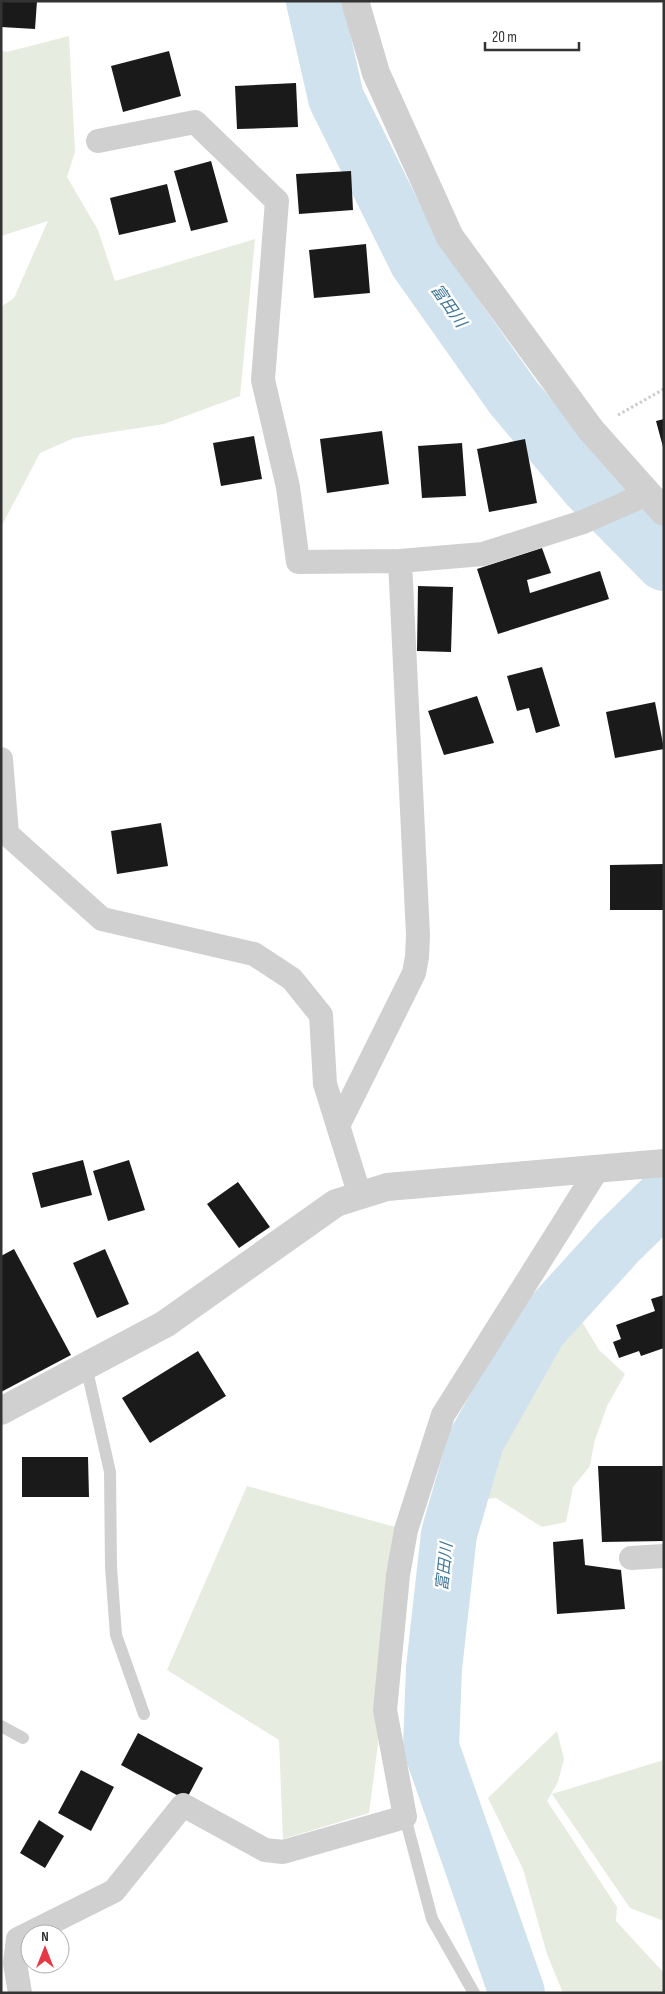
<svg xmlns="http://www.w3.org/2000/svg" width="665" height="1994" font-family="'Sofia Sans Condensed','Noto Sans JP',sans-serif">
<style>
.green{fill:#e6ecdf}
.lines{fill:none;stroke-linecap:round;stroke-linejoin:round}
.river{stroke:#cfe2ee;stroke-width:56}
.building{fill:#1a1a1a}
.path{stroke:#cdcdcd;stroke-width:3;stroke-dasharray:2.5 2.5;stroke-linecap:butt}
.service{stroke:#d0d0d0;stroke-width:12}
.minor{stroke:#d0d0d0;stroke-width:24}
.tertiary{stroke:#d0d0d0;stroke-width:28}
.labels{text-anchor:middle;dominant-baseline:central;stroke-width:5;stroke-linejoin:round;paint-order:stroke}
.water-label{font-size:16px;font-style:italic;fill:#3f7597;stroke:#fff}
</style>
<rect width="100%" height="100%" fill="#fff"/>
<path class="green" d="M69 36 75 152 67 177 98 230 115 281 255 239 240 396 164 424 74 438 40 453 1 527V307L14 298 48 221 1 236V50L7 52Z
M578 1315 599 1350 625 1374 607 1406 594 1443 590 1466 573 1487 566 1522 542 1527 496 1498 477 1500 496 1434 554 1324Z
M247 1486 406 1530 369 1813 283 1839 279 1740 167 1670Z
M557 1731 564 1759 558 1782 547 1801 617 1907 616 1921 664 1973V1993H563L547 1954 523 1869 488 1798Z
M664 1760V1921L630 1908 552 1794Z"/>
<g class="lines">
<path class="river" d="M314 1 336 98 417 261 513 397 587 485 664 563
M517 1993 431 1747 434 1668 449 1534 476 1441 539 1329 619 1241 664 1197"/>
</g>
<path class="building" d="M1 1H37L35 29 1 27Z
M169 51 181 96 123 112 111 66Z
M296 83 298 127 237 129 235 86Z
M211 161 228 222 191 231 174 171Z
M351 171 353 210 299 214 296 174Z
M167 184 176 222 119 235 110 198Z
M366 244 370 293 314 298 309 250Z
M664 419V447H663L656 421Z
M382 431 389 484 327 493 320 439Z
M254 436 262 479 221 486 213 443Z
M525 439 537 503 489 512 477 449Z
M462 443 466 496 422 498 418 446Z
M542 548 551 573 527 580 530 593 600 571 609 599 498 634 477 569Z
M418 586 453 587 451 652 417 651Z
M542 667 560 726 536 733 529 708 517 711 507 676Z
M477 696 494 743 444 755 428 711Z
M655 702 664 749 615 758 606 712Z
M161 823 168 866 117 874 111 831Z
M664 864V910H610V865Z
M83 1160 92 1195 41 1208 32 1173Z
M129 1160 145 1210 108 1221 93 1171Z
M238 1182 270 1227 239 1248 207 1204Z
M14 1249 71 1355 1 1392V1256Z
M105 1249 129 1304 97 1318 73 1263Z
M664 1295V1348L641 1356 639 1351 619 1358 613 1342 621 1339 616 1325 655 1311 651 1299Z
M198 1351 226 1396 150 1443 122 1398Z
M22 1457H88L89 1497H22Z
M598 1466H664V1541L602 1542Z
M583 1539 585 1565 621 1570 625 1609 557 1614 553 1542Z
M138 1733 203 1768 186 1800 121 1765Z
M81 1770 114 1787 91 1831 58 1813Z
M39 1820 64 1836 45 1868 20 1853Z"/>
<g class="lines">
<path class="path" d="M618 415 664 389"/>
<path class="service" d="M86 1366 110 1472 111 1567 116 1635 144 1714
M1 1726 23 1738
M405 1817 432 1919 474 1993"/>
<path class="minor" d="M98 141 195 122 277 201 263 380 288 487 298 562 400 561 483 554 583 522 647 494
M1 759 7 834 102 919 254 954 292 979 321 1015 325 1084 360 1196
M338 1126 414 973 417 957 418 935 400 561
M631 1558 664 1556
M20 1993 15 1963 18 1939 114 1891 183 1805 265 1850 283 1852 405 1817 385 1710 398 1575 406 1530 443 1415 597 1170"/>
<path class="tertiary" d="M355 1 376 73 450 237 591 430 664 512
M1 1411 165 1324 336 1203 387 1187 664 1163"/>
</g>
<g class="labels">
<g class="water-label">
<text transform="translate(448 306) rotate(55)">富田川</text>
<text transform="translate(445 1567) rotate(-84)">富田川</text>
</g>
</g>
<rect width="665" height="1994" fill="none" stroke="#333333" stroke-width="5"/>
<g transform="translate(45 1949)"><circle r="24" fill="#ffffff" stroke="#adadad"/>
<path d="M0-4L9 19L0 12L-9 19Z" fill="#e63946"/>
<text y="-8" font-size="14" font-weight="bold" text-anchor="middle" fill="#333333">N</text>
</g>
<path d="M485 42v8h94v-8" fill="none" stroke="#333333" stroke-width="2.5"/>
<text x="492" y="42" font-size="15" fill="#333333" stroke="#ffffff" stroke-width="4" paint-order="stroke">20 m</text>
</svg>
